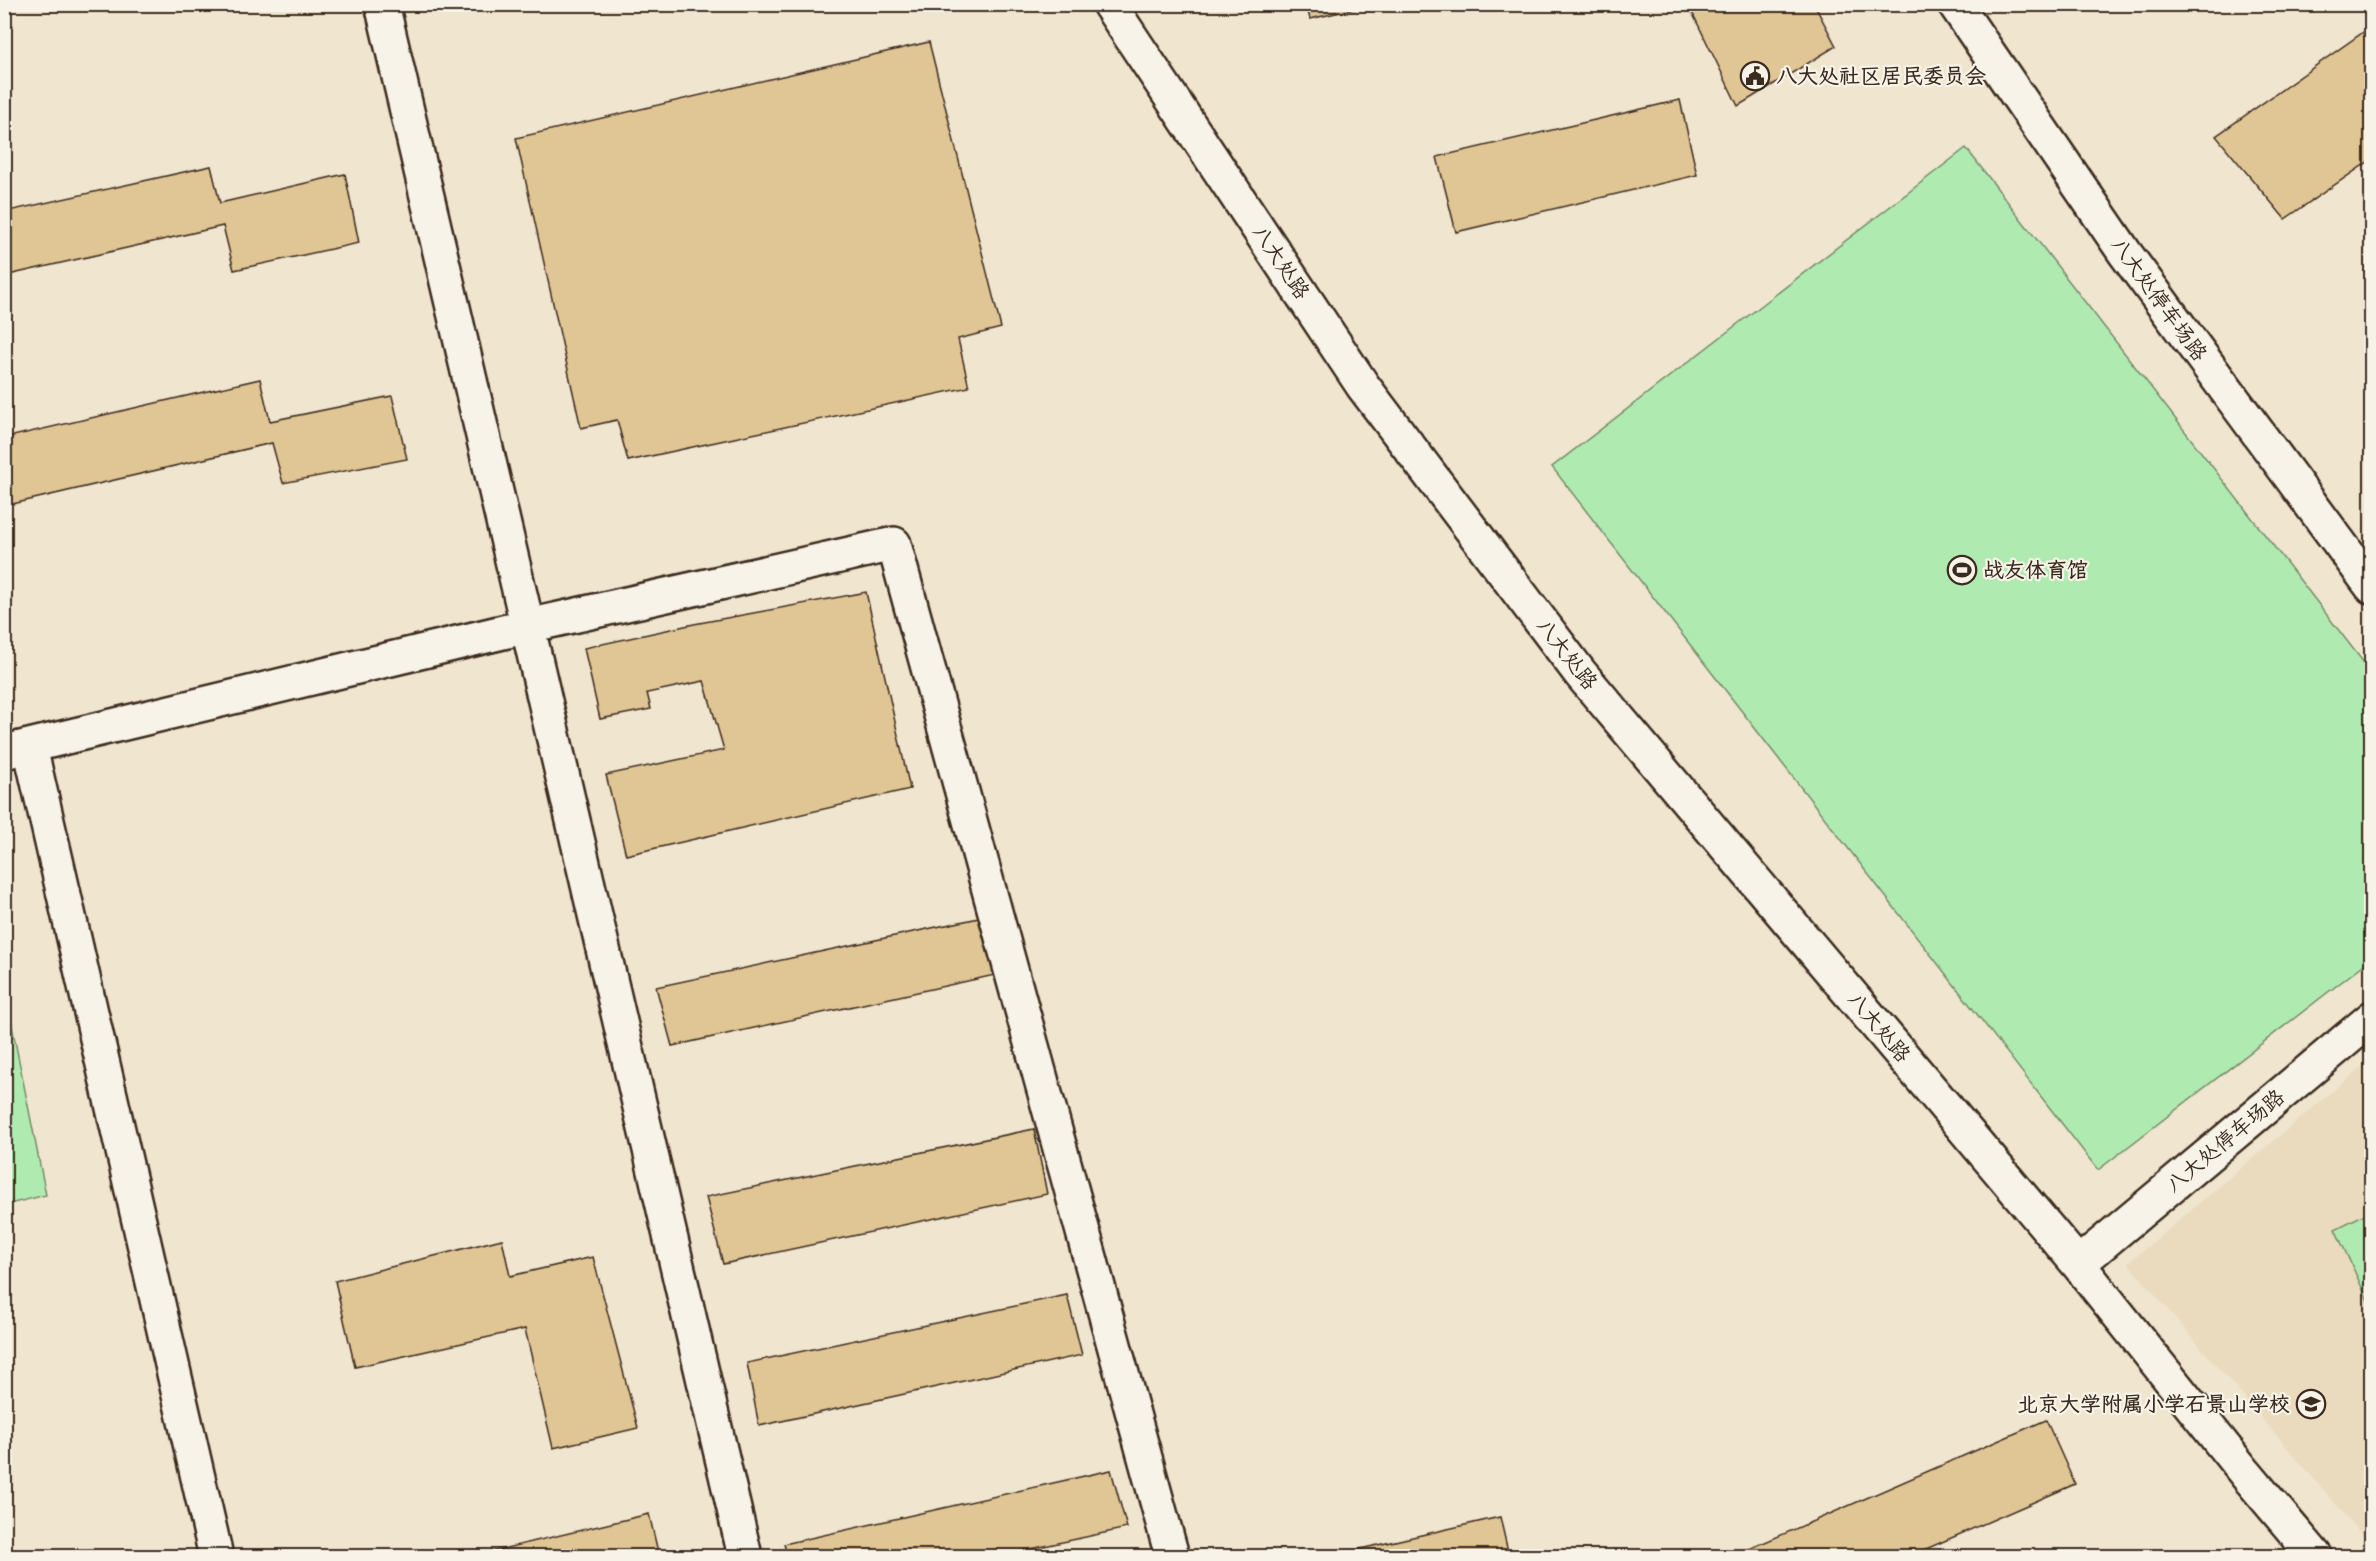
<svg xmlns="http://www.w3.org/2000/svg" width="2376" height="1561" font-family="Caveat,'LXGW WenKai TC',sans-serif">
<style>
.built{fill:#ebdbbe}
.green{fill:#afebb1;stroke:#758a68;stroke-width:1.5}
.building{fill:#e0c595;stroke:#3b2a1e;stroke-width:1.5}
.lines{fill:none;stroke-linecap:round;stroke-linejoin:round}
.minor-casing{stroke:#3b2a1e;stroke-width:38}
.minor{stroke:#f7f3e8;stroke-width:33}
.labels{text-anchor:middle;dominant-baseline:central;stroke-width:4.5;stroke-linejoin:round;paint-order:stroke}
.poi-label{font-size:21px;font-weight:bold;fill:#3b2a1e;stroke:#f7f3e8;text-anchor:start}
.street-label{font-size:21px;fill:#3b2a1e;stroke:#f7f3e8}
</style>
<rect width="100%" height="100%" fill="#f0e5cf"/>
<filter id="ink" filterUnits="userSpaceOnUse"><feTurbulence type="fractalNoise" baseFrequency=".0167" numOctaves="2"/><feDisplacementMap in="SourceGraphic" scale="12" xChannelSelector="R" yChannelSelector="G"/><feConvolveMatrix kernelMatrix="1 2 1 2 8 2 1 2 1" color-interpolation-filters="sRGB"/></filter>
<g filter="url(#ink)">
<path class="built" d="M2371 1059V1545L2128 1263Z"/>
<path class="green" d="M1966 148 2371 672V959L2098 1170 1552 467Z
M5 991 46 1195 5 1205H4Z
M2371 1211V1307L2335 1229Z"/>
<path class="building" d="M1306 4H1375L1310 19Z
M1688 4H1814L1836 46 1738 106Z
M2372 26V159L2285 219 2216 136Z
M929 42 1001 328 958 339 969 387 628 461 617 420 581 428 516 138Z
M1680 100 1697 175 1456 232 1437 157Z
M211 166 220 203 345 174 359 243 234 270 223 226 4 276V212Z
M260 379 270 421 392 396 407 459 283 483 272 443 4 506V438Z
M866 592 910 789 626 855 606 775 724 750 704 681 647 693 651 709 600 719 584 648 694 624Z
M979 918 995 975 672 1046 656 987Z
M1034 1129 1047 1194 723 1264 706 1197Z
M502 1239 510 1276 593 1257 638 1428 553 1448 525 1329 355 1367 335 1281Z
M1067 1295 1082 1355 759 1426 747 1363Z
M2046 1420 2075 1484 1910 1556H1733Z
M1111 1470 1127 1528 999 1556H787L784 1544Z
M649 1514 659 1556H473Z
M1500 1517 1509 1556H1335L1334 1555Z"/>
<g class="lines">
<g class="minor-casing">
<path id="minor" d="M382 4 745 1556
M1109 4 1363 386 1580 673 2078 1264 2245 1473 2315 1556
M1955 4 2125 253 2372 587
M30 747 216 1556
M4 752 528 626 894 544 1172 1556
M2078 1264 2372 1018"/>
</g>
<use href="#minor" class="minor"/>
</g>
</g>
<defs>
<g id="civic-ring" transform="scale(1.5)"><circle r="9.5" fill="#f7f3e8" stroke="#3b2a1e" stroke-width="1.5"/><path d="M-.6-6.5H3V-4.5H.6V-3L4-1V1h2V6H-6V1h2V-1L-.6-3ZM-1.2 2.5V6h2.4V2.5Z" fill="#3b2a1e"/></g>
<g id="stadium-ring" transform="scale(1.5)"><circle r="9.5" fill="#f7f3e8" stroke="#3b2a1e" stroke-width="1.5"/><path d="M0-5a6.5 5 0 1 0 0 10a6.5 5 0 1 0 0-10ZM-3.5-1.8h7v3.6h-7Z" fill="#3b2a1e"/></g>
<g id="school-ring" transform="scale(1.5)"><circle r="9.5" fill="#f7f3e8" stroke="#3b2a1e" stroke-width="1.5"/><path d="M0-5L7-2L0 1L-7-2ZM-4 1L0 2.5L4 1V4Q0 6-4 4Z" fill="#3b2a1e"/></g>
</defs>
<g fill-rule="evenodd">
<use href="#civic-ring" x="1755" y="76"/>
<use href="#stadium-ring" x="1962" y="570"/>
<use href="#school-ring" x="2311" y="1404"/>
</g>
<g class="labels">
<g class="poi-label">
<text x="1776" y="76">八大处社区居民委员会</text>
<text x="1983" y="570">战友体育馆</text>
<text x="2290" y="1404" text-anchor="end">北京大学附属小学石景山学校</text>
</g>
<g class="street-label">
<text transform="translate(1281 262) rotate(56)">八大处路</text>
<text transform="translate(2159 299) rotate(54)">八大处停车场路</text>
<text transform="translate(1567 654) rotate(52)">八大处路</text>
<text transform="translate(1879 1027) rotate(50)">八大处路</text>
<text transform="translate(2225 1141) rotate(-40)">八大处停车场路</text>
</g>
</g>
<rect width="2376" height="1561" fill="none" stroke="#f7f3e8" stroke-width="24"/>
<rect x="12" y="12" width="2352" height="1537" fill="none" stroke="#3b2a1e" stroke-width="2" filter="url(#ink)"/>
</svg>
